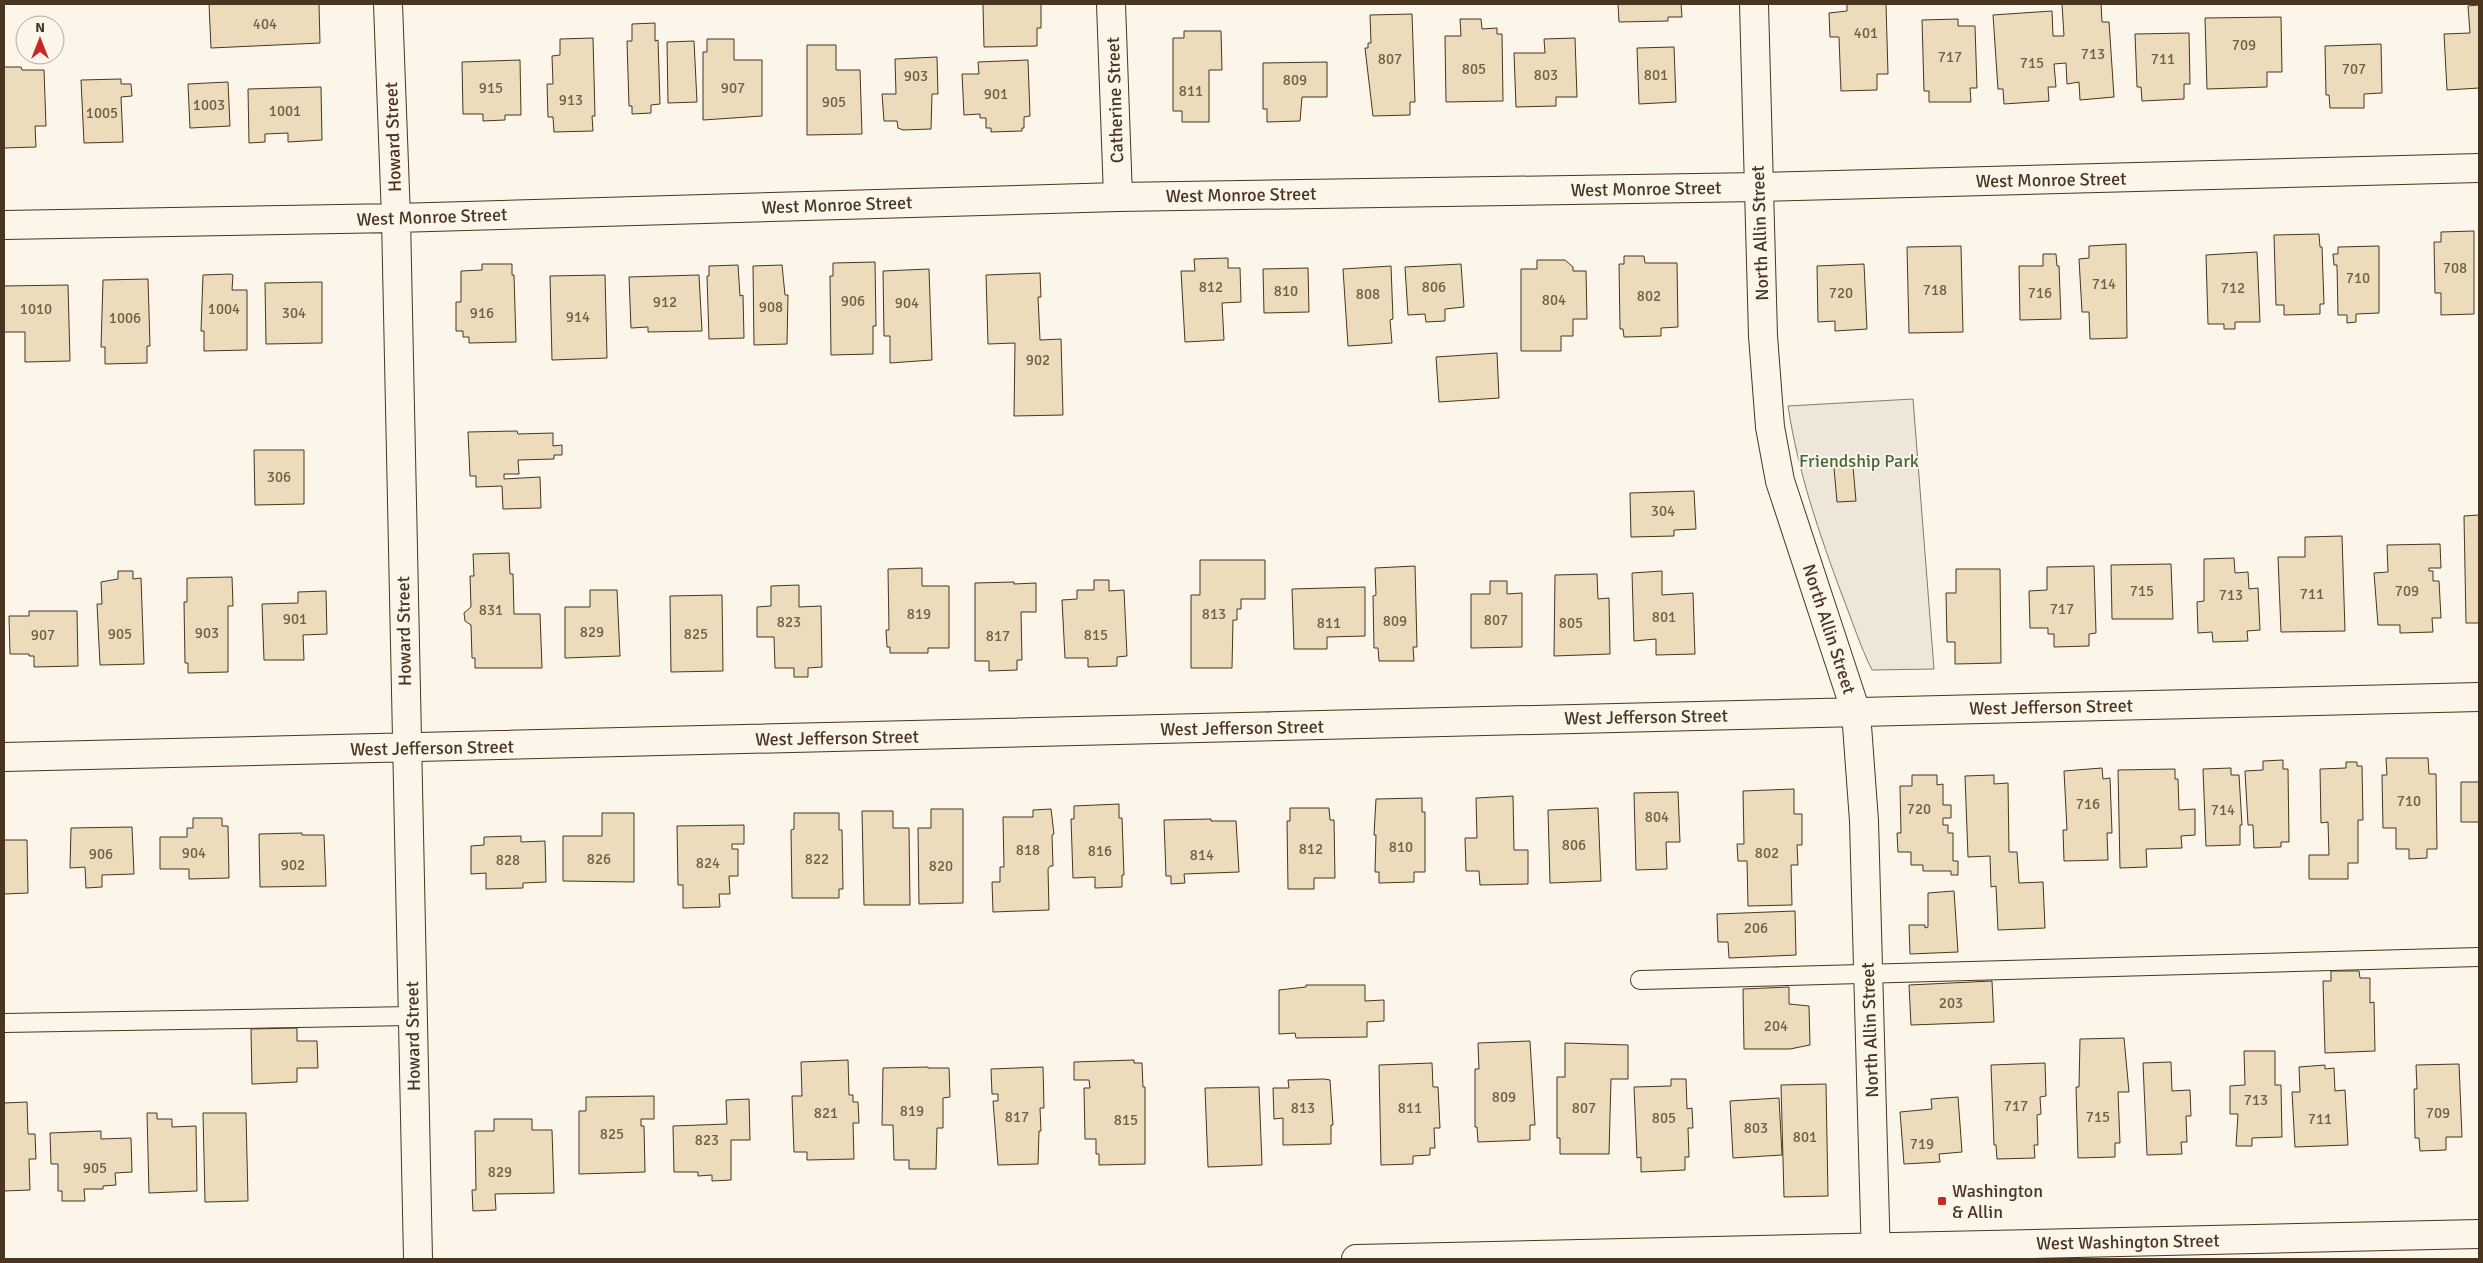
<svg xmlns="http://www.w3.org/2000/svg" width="2483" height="1263" font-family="Signika,sans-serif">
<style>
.green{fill:#ede6d9;stroke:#887966}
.building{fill:#ecdcbc;stroke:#4a3520}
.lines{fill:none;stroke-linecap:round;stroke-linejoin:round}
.lane-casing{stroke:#4a3520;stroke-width:20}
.street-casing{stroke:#4a3520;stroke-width:30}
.secondary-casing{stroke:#4a3520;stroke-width:30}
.lane{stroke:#fbf6e9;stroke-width:18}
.street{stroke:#fbf6e9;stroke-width:28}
.secondary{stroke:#fbf6e9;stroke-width:28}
.poi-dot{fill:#c62828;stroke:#fbf6e9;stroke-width:2}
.labels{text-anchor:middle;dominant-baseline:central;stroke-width:4;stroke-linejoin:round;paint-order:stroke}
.number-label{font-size:15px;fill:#725f47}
.street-label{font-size:18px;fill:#4a3520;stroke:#fbf6e9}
.park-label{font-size:18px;fill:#436837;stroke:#fbf6e9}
.poi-label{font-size:18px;fill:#4a3520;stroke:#fbf6e9;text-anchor:start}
</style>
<rect width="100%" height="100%" fill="#fbf6e9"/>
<path class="green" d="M1913 399 1934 669 1872 670C1860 646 1852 620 1842 595 1819 533 1798 472 1788 406Z"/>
<path class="building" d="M209 4H319L320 43 211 48Z
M983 4H1041V28H1037V46L984 47Z
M1618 4H1681L1682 17H1668V21L1619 22Z
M1847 4H1886L1888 74H1877V90L1841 91 1839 37H1830L1829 13 1847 11Z
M2062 4H2101L2102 22H2109L2114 97 2080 100 2079 82 2067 84 2066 63 2054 64 2056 87H2048L2049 101 2004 104 2003 89H1998L1993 15 2052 11 2053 36H2064Z
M2479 5V88L2447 90 2444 34 2470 33 2468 6Z
M1412 14 1415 102H1410V115L1373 116 1365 48H1368V43H1371L1370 15Z
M2281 17 2282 72H2267V87L2207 89 2205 18Z
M1460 19H1481L1482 29 1497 28V34H1502L1503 101 1446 102 1445 36H1461Z
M1958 19V26H1975L1977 88H1970L1971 102H1929V91H1924L1922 20Z
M655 23V41L658 40 660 104 651 105V113L632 114V106H629L627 41H632V24Z
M1184 31H1221L1222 70H1209V122H1182V111H1173V38H1184Z
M2189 33 2190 84H2184V99L2142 101 2141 87H2137L2135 34Z
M593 38 595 116H592L593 131 554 132 553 117H548L547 84H553L552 56 560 55V39Z
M1575 38 1577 97H1556V106L1516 107 1514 53H1545L1544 39Z
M707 39H734V60H762V116L703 120V52H707Z
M694 41 697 102 668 103 667 42Z
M2381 44 2382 93 2364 94V108H2330L2329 95H2326L2325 46Z
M807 45H836V70H860L862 134 807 135Z
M1674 47 1676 102 1639 104 1637 48Z
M937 57 938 94H932L931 129 903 130 898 128 897 121H884L882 94H896L895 59Z
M520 60 521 115H505V120L483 121V114H463L462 62Z
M1028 60 1030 116 1024 117V128H1022V131L991 132V128H986V118H980V114L964 115 962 74H979L978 62Z
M1327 62V97H1302L1300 121 1267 122V109H1263V63Z
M4 67H21L22 70H44L46 126H35L36 147 4 148Z
M121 79V84H131L132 96 121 97 123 142 84 143 81 80Z
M228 82 230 126 190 128 188 84Z
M321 87 322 140 288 142V133L265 134V142L249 143 248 89Z
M2474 231V314L2441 315V293H2435L2434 242H2441V232Z
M2319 234 2320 247H2322L2324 304H2320V314L2284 315V305H2276L2274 235Z
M2126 244 2127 338 2090 339 2089 312H2082L2079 259 2089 258V246Z
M1961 246 1963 332 1909 333 1907 247Z
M2379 246V313L2356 314V322L2347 323V315H2338L2337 265H2334L2333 254H2338V247Z
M2257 252 2260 322H2235V329H2224V324H2208L2206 255Z
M2043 254H2056L2057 266H2059L2061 319 2020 320 2019 266H2043Z
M1624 256H1644L1645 263H1677L1678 327 1661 328V336L1624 337 1623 329H1620L1619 264H1624Z
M1228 258V268H1240L1241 302 1222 303 1224 340 1185 342 1181 271H1195L1194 259Z
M1537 260H1565L1573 267V271H1586L1587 319H1573V336H1561V351H1521V269H1537Z
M875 262 876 326H873V354L831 355 830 276H833V263Z
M482 264H512V275H514L516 342 469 343V337H463V331H456V302H461V271L482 270Z
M1461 264 1464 307 1445 309V321L1426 322 1425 314 1408 315 1405 267Z
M1864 264 1867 329 1835 331V321L1818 322 1817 266Z
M738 265 740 296 743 295 744 338 709 339 707 276H709V266Z
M782 265 785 295H788L787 344 754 345 753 266Z
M1391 266 1393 319 1390 320 1392 343 1348 346 1343 269Z
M1308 268 1309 312 1264 313 1263 269Z
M929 269 932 360 890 363V336H884L883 271Z
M1040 273 1041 297H1038L1040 340 1061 339 1063 415 1014 416 1015 343 988 344 986 275Z
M231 274 233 275 232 290H247V350L204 351V331H201L203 275Z
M605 275 607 358 552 360 550 276Z
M699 275 702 331 648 332V327L631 328 629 277Z
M148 279 150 346H147V363L105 364V347H101L103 280Z
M322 282V343L266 344 265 283Z
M68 285 70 361 25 362V332H4V286Z
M1497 353 1499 398 1439 402 1436 357Z
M517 431 518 434 553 433V446L562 445V455H554V459L518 460 519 474H504V479L540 477 541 508 503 509 502 486 476 487V476H470L468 432Z
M254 450H304V504L255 505Z
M1853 467 1856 501 1837 502 1834 468Z
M1694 491 1696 529 1674 530V536L1631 537 1630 493Z
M2479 515V623H2466L2464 516Z
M2342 536 2345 631 2281 632 2278 557H2305V537Z
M2440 544 2441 568H2429V571H2433V581H2439L2441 618H2432L2433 632 2400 633V625H2378L2374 573 2388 572 2387 545Z
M509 553 510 574H513L514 614H540L542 668H475V658H472L471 625 465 621 464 613 471 607 470 576H474L473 554Z
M2234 558 2235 573 2248 572 2249 589 2258 588 2260 630 2247 631 2248 641 2213 642 2212 632 2198 633 2197 602 2204 601V559Z
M1200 560H1265V599H1241V609H1237V620H1233L1232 668H1191V595H1200Z
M2171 564 2173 619H2112L2111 565Z
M1415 566 1417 647H1413L1414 661H1379L1378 648H1374L1373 596 1376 595 1375 568Z
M2094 566 2096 633 2089 634V646L2054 647V634H2048V628H2030L2029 591 2047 590V567Z
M922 568V586H949V648H928V653H890V647H887L886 630H889L888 569Z
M1956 569H2000L2001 663 1955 664V642H1947L1946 593H1956Z
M118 571H133V579L141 578 144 664 100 665 97 604H102L101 582 118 579Z
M1662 571V595L1693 593 1695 654 1656 655V639L1634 641 1632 573Z
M1597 574 1598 599 1609 598 1610 654 1554 656 1555 575Z
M232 577 233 606H228V672L188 673V663H185L184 602H187V578Z
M1094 580H1109V591L1124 590 1127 656 1117 657V666L1088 667V658H1065L1062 600 1077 599V590H1094Z
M1490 581H1507V594L1522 593V647L1471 648V594H1490Z
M1014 582V584L1036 583V612H1021L1022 660H1017V670L989 671V661H975V583Z
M799 585V607L821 606 822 667 808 668V677H794V668H775L774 637H757V607L771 606V586Z
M1365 587V636L1327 637V649H1294L1292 589Z
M590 590H617L620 656 565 658V607H590Z
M326 591 327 634 303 635 304 660H264L262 604 298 603V592Z
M722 595 723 671 671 672 670 596Z
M29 611H77L78 666 34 667V656H29V654H10L9 616H29Z
M2386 758H2428L2429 774H2436L2437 849H2427V858L2409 859V849H2396V828H2383L2382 775H2387Z
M2283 760V769H2288L2289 842H2281V847L2254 848 2253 825H2248L2245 771 2263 770V761Z
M2346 762H2357V766H2362L2363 820H2358V863H2348V879H2309V855H2329L2328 822 2321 823 2320 769 2346 768Z
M2102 768 2103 779 2110 778 2112 833H2107L2108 860 2064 861 2063 830H2067L2064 771Z
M2231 768V775H2239L2242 825H2240V845L2206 846 2203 769Z
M2175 769V779H2178L2179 810 2195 809V835L2181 836 2182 848 2146 849 2147 867 2120 868 2118 770Z
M1912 775H1937V785L1943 784V805H1951V818H1943V825H1948V833H1953V861H1958V875H1951V871H1923V865H1911V852H1898L1897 833H1901L1900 786H1912Z
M1994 775V784L2008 783 2009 852H2017L2019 883 2043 882 2045 928 1998 930 1996 886 1991 887 1990 856 1968 857 1965 776Z
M2461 782H2479V822H2461Z
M1794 789V814H1802V845H1797L1798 865H1791L1792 905 1748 906 1747 861H1738L1737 844H1744L1743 791Z
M1678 792 1680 842H1666L1667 869 1636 870 1634 793Z
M1513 796 1514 850H1528V884L1480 885 1479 871H1466L1465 838H1477L1476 798Z
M1422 798V812H1425V872H1414V882L1379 883V872H1375L1376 835H1374L1376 799Z
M1119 804V818H1122L1124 875H1122V887L1095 888V877L1073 878 1071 819H1074V806Z
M1290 808H1329L1330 820H1334L1335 878H1314V889H1288L1287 821H1290Z
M1598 808 1601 881 1550 883 1548 810Z
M931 809H963V903L919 904 918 828H931Z
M1051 809 1054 834 1052 835 1053 866H1050L1048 869 1049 910 993 912 992 882H1000V867H1004L1003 817H1033V810Z
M862 811H893V828H909L910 905H864Z
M602 813H634V882L563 881V836H602Z
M794 813H839V830H842L843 889H839V898H792L791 830 794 829Z
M193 818H222V826H228L229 878 189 879V869H160V837H187V828H193Z
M1211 819V821H1236L1239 872 1184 874 1185 883 1171 884V876H1166L1164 820Z
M744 825V844H732V849H738V876H729L730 894H719L720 907 683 908V885H678L677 826Z
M132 827 134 874 102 875V887L86 888 85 867 70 868 71 828Z
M302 833V835H324L326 886 260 887 259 834Z
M521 836V842L545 841 546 882 523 883V888L486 889V873L471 874V846L484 845V837Z
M4 840H27L28 893 4 894V910Z
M1954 891 1958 952 1910 954 1909 925H1925V928L1928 927V893Z
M1795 911 1796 955 1729 958 1728 942H1718L1717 914Z
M2331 971H2359L2360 978H2370V1003L2374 1002 2375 1051 2325 1053 2323 981H2331Z
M1992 981 1994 1022 1911 1025 1909 985Z
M1306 985H1365V1001L1384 1000V1021L1367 1022V1037L1296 1038 1295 1033 1279 1034V990L1306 987Z
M1789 987V1004L1809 1006 1810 1045 1790 1049H1744L1743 989Z
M297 1028V1041H317L318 1068H297V1082L252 1084 251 1029Z
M2124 1038 2129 1092H2118L2120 1143H2115V1157L2078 1158 2076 1087H2079L2080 1039Z
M1530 1041 1535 1125H1530V1140L1478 1142 1477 1127H1475V1069H1479L1478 1043Z
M1565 1043 1628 1045V1079H1611L1609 1154H1560V1138H1557V1077H1565Z
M2244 1051H2275V1085H2281L2282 1137 2252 1138V1146H2236L2238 1114H2230V1086L2245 1085Z
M848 1060 849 1095H853V1102H858L859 1123H853L854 1159 807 1160V1152H794L792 1096H802L801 1062Z
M1134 1060V1063H1142L1143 1087H1145V1164L1099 1165V1154H1096V1139H1085L1084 1088H1090L1089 1080H1074V1062Z
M2171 1062 2172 1091 2190 1090 2191 1116H2186L2187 1142H2181L2182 1154 2147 1155 2143 1063Z
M1432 1063 1433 1087H1438L1440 1128H1434L1435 1148H1430V1155L1413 1156V1164L1381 1165 1379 1065Z
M2045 1063 2046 1096 2040 1097 2041 1114 2037 1115 2038 1145H2034L2035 1158 1997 1159 1996 1145H1994L1991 1065Z
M2459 1064 2462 1137H2446V1150L2420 1151 2419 1138H2415L2414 1089H2417L2416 1065Z
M2325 1065V1069L2334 1068 2335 1091 2345 1090 2348 1145 2295 1147 2292 1092H2300L2299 1067Z
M928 1067V1068H949L950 1097 943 1098V1128H937L936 1169H909V1160H894L893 1125H882L883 1068Z
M1043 1067 1044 1108H1040L1041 1131H1039L1038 1164 998 1165 993 1101H998V1094H992L991 1069Z
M1324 1079 1330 1080 1333 1125H1331V1144L1283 1145V1118L1274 1119 1273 1088H1289L1288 1080Z
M1671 1079H1686L1687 1109 1692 1108 1693 1128H1688L1689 1157H1685V1170L1641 1172V1157L1637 1158 1634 1087 1671 1086Z
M1826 1084 1828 1196 1784 1197 1781 1085Z
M1259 1087 1262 1165 1208 1167 1205 1088Z
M654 1096V1119H641V1126H644L645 1172 579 1174V1111H586V1097Z
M1958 1097 1962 1152 1939 1154 1940 1162 1904 1164 1900 1112 1932 1109 1931 1099Z
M1779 1098 1782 1155 1733 1158 1730 1101Z
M749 1099 750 1140H731V1180L712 1181V1175L698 1176V1172H674L673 1126 727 1124 726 1100Z
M27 1102 28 1134H35L36 1159H29L30 1190 4 1191V1103Z
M147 1113H157V1119H172V1127L196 1126 197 1191 149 1193Z
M203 1113H246L248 1201 205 1202Z
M494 1119H532V1130H552L554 1193 495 1194 496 1210 473 1211 472 1190H476L475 1131H494Z
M101 1131V1139L131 1138 132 1172 115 1173 116 1185 103 1186V1189H84L85 1201H62V1191H58V1164H51L50 1133Z"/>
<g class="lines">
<g class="lane-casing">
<path id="lane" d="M1640 980 2479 957
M4 1023 412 1016"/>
</g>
<g class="street-casing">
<path id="street" d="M388 4 396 218 418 1259
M1111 4 1118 197
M1754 4 1763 336 1770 427 1780 481 1856 712 1864 821 1876 1259
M4 225 396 218 1118 197 1758 187 2479 168
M4 757 2479 697"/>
</g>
<g class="secondary-casing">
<path id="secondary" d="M1356 1259 2479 1234"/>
</g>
<use href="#lane" class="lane"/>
<use href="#street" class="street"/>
<use href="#secondary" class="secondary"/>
</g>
<rect class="poi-dot" x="1937" y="1196" width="10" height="10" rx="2.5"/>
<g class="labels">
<g class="number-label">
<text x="265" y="24">404</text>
<text x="1866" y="33">401</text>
<text x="2244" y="45">709</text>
<text x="2093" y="54">713</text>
<text x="1950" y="57">717</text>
<text x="1390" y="59">807</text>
<text x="2163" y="59">711</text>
<text x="2032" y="63">715</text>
<text x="1474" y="69">805</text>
<text x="2354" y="69">707</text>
<text x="1546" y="75">803</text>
<text x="1656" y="75">801</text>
<text x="916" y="76">903</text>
<text x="1295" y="80">809</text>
<text x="491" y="88">915</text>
<text x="733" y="88">907</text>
<text x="1191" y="91">811</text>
<text x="996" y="94">901</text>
<text x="571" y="100">913</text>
<text x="834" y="102">905</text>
<text x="209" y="105">1003</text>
<text x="285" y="111">1001</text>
<text x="102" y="113">1005</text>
<text x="2455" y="268">708</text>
<text x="2358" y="278">710</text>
<text x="2104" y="284">714</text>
<text x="1211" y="287">812</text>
<text x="1434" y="287">806</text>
<text x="2233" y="288">712</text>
<text x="1935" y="290">718</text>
<text x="1286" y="291">810</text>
<text x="1841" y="293">720</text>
<text x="2040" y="293">716</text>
<text x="1368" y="294">808</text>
<text x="1649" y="296">802</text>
<text x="1554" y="300">804</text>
<text x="853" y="301">906</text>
<text x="665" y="302">912</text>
<text x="907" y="303">904</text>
<text x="771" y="307">908</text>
<text x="36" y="309">1010</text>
<text x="224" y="309">1004</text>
<text x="294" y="313">304</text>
<text x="482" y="313">916</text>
<text x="578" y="317">914</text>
<text x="125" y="318">1006</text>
<text x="1038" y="360">902</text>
<text x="279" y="477">306</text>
<text x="1663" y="511">304</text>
<text x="2142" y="591">715</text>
<text x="2407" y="591">709</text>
<text x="2312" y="594">711</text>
<text x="2231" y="595">713</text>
<text x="2062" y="609">717</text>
<text x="491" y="610">831</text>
<text x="919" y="614">819</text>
<text x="1214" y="614">813</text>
<text x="1664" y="617">801</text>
<text x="295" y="619">901</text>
<text x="1496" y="620">807</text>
<text x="1395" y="621">809</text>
<text x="789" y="622">823</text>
<text x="1329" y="623">811</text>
<text x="1571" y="623">805</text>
<text x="592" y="632">829</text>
<text x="207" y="633">903</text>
<text x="120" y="634">905</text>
<text x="696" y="634">825</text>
<text x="43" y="635">907</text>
<text x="1096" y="635">815</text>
<text x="998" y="636">817</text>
<text x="2409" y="801">710</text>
<text x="2088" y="804">716</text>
<text x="1919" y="809">720</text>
<text x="2223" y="810">714</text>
<text x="1657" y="817">804</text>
<text x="1574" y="845">806</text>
<text x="1401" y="847">810</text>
<text x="1311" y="849">812</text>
<text x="1028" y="850">818</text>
<text x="1100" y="851">816</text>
<text x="194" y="853">904</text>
<text x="1767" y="853">802</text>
<text x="101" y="854">906</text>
<text x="1202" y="855">814</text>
<text x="599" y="859">826</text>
<text x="817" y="859">822</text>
<text x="508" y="860">828</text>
<text x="708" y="863">824</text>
<text x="293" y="865">902</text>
<text x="941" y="866">820</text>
<text x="1756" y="928">206</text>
<text x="1951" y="1003">203</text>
<text x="1776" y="1026">204</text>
<text x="1504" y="1097">809</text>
<text x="2256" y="1100">713</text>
<text x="2016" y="1106">717</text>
<text x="1303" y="1108">813</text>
<text x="1410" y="1108">811</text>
<text x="1584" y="1108">807</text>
<text x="912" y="1111">819</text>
<text x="826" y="1113">821</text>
<text x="2438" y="1113">709</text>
<text x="1017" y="1117">817</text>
<text x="2098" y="1117">715</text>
<text x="1664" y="1118">805</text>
<text x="2320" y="1119">711</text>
<text x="1126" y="1120">815</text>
<text x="1756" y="1128">803</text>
<text x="612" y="1134">825</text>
<text x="1805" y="1137">801</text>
<text x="707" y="1140">823</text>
<text x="1922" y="1144">719</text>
<text x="95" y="1168">905</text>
<text x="500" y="1172">829</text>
</g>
<g class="street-label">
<text transform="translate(1115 100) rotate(-92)">Catherine Street</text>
<text transform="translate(393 137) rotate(-92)">Howard Street</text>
<text transform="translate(2051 180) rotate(-1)">West Monroe Street</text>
<text transform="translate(1646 189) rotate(-1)">West Monroe Street</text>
<text transform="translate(1241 195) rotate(-1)">West Monroe Street</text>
<text transform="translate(837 205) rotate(-2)">West Monroe Street</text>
<text transform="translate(432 217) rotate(-2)">West Monroe Street</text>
<text transform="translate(1760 233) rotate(-92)">North Allin Street</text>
<text transform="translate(1829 629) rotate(72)">North Allin Street</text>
<text transform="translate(404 631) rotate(-91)">Howard Street</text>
<text transform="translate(2051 707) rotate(-1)">West Jefferson Street</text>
<text transform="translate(1646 717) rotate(-1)">West Jefferson Street</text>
<text transform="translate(1242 728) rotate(-1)">West Jefferson Street</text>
<text transform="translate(837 738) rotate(-1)">West Jefferson Street</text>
<text transform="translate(432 748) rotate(-1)">West Jefferson Street</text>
<text transform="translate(1870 1030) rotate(-92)">North Allin Street</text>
<text transform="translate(413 1036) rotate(-91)">Howard Street</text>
<text transform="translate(2128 1242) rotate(-1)">West Washington Street</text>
</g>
<g class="park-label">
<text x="1859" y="461">Friendship Park</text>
</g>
<g class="poi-label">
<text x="1952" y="1191">Washington<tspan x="1952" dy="21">&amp; Allin</tspan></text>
</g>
</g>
<rect width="2483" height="1263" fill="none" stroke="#4a3520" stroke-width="10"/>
<g transform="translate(40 40)"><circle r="24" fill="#fbf6e9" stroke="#b4a999"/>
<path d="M0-4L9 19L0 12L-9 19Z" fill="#c62828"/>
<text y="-8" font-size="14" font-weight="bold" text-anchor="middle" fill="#4a3520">N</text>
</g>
</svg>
